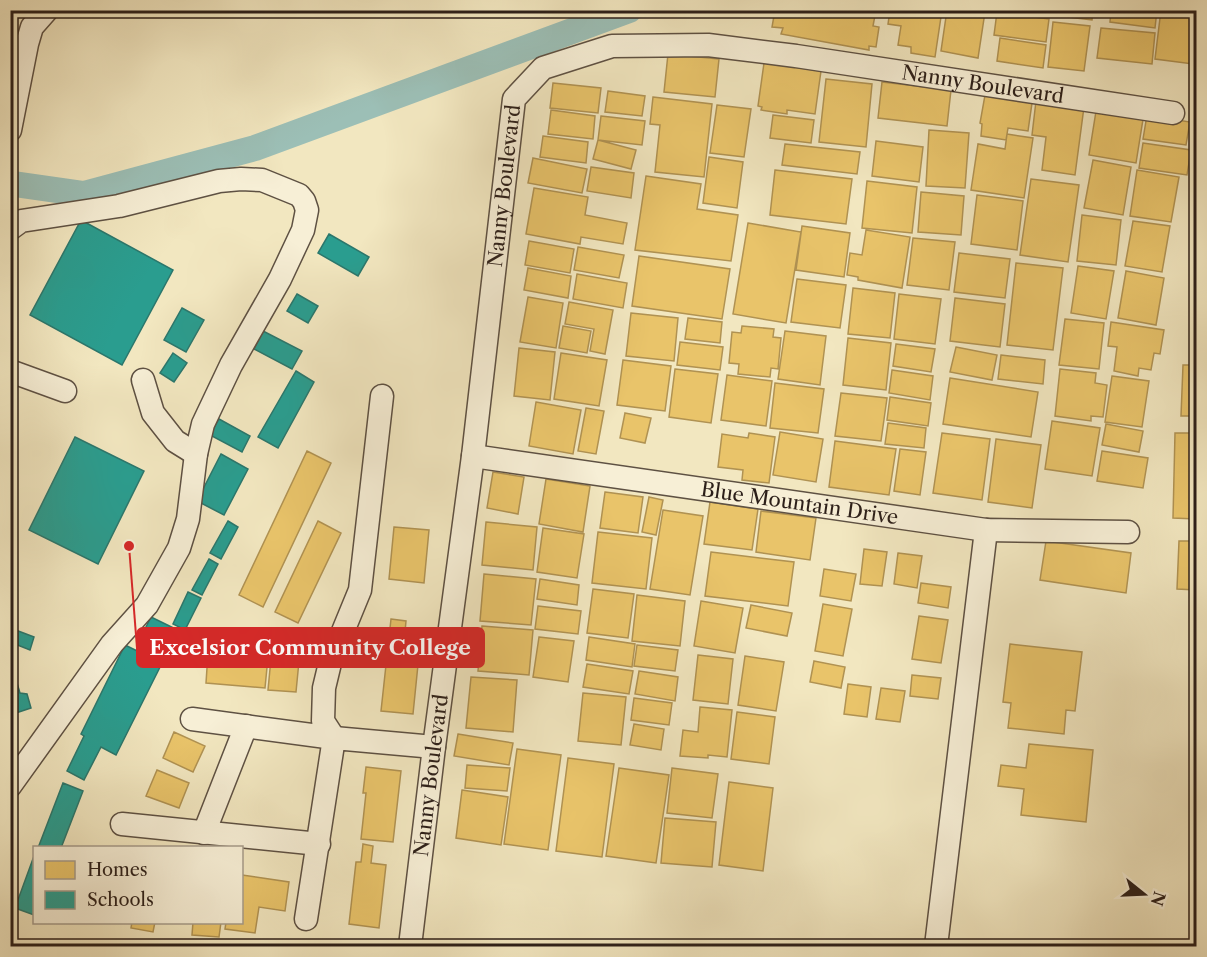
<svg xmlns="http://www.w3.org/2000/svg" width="1207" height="957" font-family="'Libre Caslon Text',serif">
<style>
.homes{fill:#e9c46a;stroke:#b09252;stroke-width:1.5}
.schools{fill:#2a9d8f;stroke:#2b776c;stroke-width:1.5}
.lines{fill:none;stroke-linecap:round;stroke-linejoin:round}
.canal{stroke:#9cbfb6;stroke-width:26}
.minor-casing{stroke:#5e5143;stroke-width:25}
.minor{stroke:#f7efd6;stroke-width:22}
.labels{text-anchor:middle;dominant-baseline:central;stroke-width:6;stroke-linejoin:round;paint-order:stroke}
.street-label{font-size:20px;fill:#2c1f19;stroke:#f7efd6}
.leader{fill:none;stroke:#d62828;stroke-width:2}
.callout-dot{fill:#d62828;stroke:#f7efd6;stroke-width:2}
.callout{fill:#d62828;stroke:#d62828;stroke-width:2}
.callout-label{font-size:21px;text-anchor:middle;font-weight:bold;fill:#fff}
</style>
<rect width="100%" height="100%" fill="#f2e7c0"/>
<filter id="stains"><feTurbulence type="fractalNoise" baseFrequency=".00333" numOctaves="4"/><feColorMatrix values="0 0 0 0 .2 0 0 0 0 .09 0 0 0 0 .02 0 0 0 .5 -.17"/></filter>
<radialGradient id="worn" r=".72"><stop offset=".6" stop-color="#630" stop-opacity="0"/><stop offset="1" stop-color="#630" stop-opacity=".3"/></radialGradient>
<path class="homes" d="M775 10H876L873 26 879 27 876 47 869 46V50L781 34 783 28 772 27Z
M890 10H942L935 57 911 53V47L898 45 901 26 888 24Z
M947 10 985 12 978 58 941 51Z
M1020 10H1048L1047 15Z
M1051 10H1093L1092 20 1051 15Z
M1111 10H1157L1155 28 1110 22Z
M1161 10 1196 13V40L1193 64 1155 59Z
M997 12 1049 19 1046 42 994 35Z
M1053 22 1090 26 1084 71 1048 67Z
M1101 28 1155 33 1152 64 1097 58Z
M1000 38 1046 45 1043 68 997 61Z
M668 54 719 59 715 97 664 92Z
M764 63 821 71 815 114 787 110V114L761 110 762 107 758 106Z
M826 79 872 84 866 147 819 142Z
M882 82 951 90 947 126 878 118Z
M553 83 601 88 598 113 550 108Z
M608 91 645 96 642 116 605 112Z
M985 95 1032 103 1028 131 1008 128 1006 140 981 136 982 124 980 123Z
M653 97 712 104 704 177 655 172 660 125 650 124Z
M1036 101 1084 107 1075 175 1042 170 1046 137 1032 135Z
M717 105 751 109 744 157 710 153Z
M1097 105 1144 113 1136 163 1089 155Z
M551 110 595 116 593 139 548 134Z
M773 115 814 120 811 143 770 138Z
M1147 115 1190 122 1186 145 1143 139Z
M601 116 645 121 642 145 598 140Z
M929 130 969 133 965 188 926 186Z
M1007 134 1033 138 1024 198 971 190 978 144 1005 149Z
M543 136 588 142 586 163 540 157Z
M598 140 636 150 631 169 593 159Z
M876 141 923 147 919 182 872 176Z
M1143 143 1191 150 1187 175 1139 168Z
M785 144 860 152 857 174 782 165Z
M709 157 743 162 737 208 703 203Z
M533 158 587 169 582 193 528 183Z
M1093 160 1131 167 1123 215 1084 208Z
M591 167 634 173 631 198 587 191Z
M775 170 852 179 846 224 770 215Z
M1137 170 1179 177 1171 222 1130 216Z
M646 176 701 184 697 209 738 215 731 261 635 250Z
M1031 179 1079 185 1068 262 1020 255Z
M867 181 917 187 912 233 862 228Z
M534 188 588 197 585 215 627 223 623 244 581 237 580 244 526 234Z
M921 192 964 196 961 235 918 232Z
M977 195 1023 201 1017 250 971 244Z
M1082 215 1121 220 1116 265 1077 261Z
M1133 221 1170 226 1162 272 1125 266Z
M748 223 801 232 786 323 733 314Z
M802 226 850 233 844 277 796 270Z
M866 230 910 237 902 288 858 280V277L847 275 850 253 862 255Z
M913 238 955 242 949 290 907 285Z
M529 241 574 249 570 273 525 265Z
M578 247 624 255 619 278 574 270Z
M959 253 1010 259 1005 298 954 292Z
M639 256 730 269 722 319 632 306Z
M1016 263 1063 268 1053 350 1007 345Z
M1078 266 1114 271 1106 319 1071 313Z
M528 268 571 276 568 298 524 290Z
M1126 271 1164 278 1156 325 1118 318Z
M577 274 627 283 623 308 573 299Z
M797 279 846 285 840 328 791 322Z
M853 288 895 293 890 338 848 334Z
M899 294 941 299 935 344 894 339Z
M528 297 563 303 556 348 520 342Z
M955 298 1005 304 1000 347 950 341Z
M569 302 613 310 605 354 590 351 594 329 565 324Z
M631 313 678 318 674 361 626 356Z
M688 318 722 322 720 343 685 339Z
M1065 319 1104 323 1099 369 1059 365Z
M1111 322 1164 330 1160 354 1154 353 1151 370 1139 368 1138 376 1114 371 1117 347 1108 346Z
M563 326 591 331 587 353 559 348Z
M742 326 774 329 773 337 781 338 778 369 771 368 770 377 738 374 739 364 729 363 732 332 741 333Z
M785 331 826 336 820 385 778 379Z
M848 338 891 343 886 390 843 385Z
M680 342 723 347 720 370 677 365Z
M896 344 935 349 931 372 893 366Z
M956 347 997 355 992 380 950 372Z
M519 348 555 352 550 400 514 396Z
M561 353 607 360 599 406 554 399Z
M1001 355 1045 360 1043 384 998 379Z
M623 360 671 366 665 411 617 405Z
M1183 365H1196V416H1181Z
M675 369 718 374 711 423 669 417Z
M1060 369 1096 373 1095 383 1107 385 1103 417 1091 416V421L1055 416Z
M892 370 933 376 930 400 889 393Z
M727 375 772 381 766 426 721 420Z
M1112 376 1149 381 1142 427 1105 422Z
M950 378 1038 392 1031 437 943 424Z
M775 383 824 389 818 433 770 428Z
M841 393 887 398 881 441 835 436Z
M890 397 931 403 928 426 887 420Z
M536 402 581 410 573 454 529 446Z
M586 408 604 411 596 454 578 451Z
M625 413 651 418 645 443 620 438Z
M1052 421 1100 428 1092 476 1045 469Z
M888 423 926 428 924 448 885 444Z
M1106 424 1143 431 1139 452 1102 445Z
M780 432 823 439 816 482 773 475Z
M749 433 775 437 769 483 742 480 743 470 718 467 722 434 748 438Z
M942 433 990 439 982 500 933 493Z
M1175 433H1196V519L1173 518Z
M996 439 1041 445 1032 508 988 502Z
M835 441 896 449 889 495 829 487Z
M900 449 926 452 920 495 894 491Z
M307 451 331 463 263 607 239 595Z
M1102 451 1148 458 1143 488 1097 481Z
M493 472 524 477 518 514 487 508Z
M546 479 590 486 583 532 539 524Z
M605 492 643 497 638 533 600 528Z
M649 497 663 500 656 535 642 532Z
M710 502 758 509 752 550 704 544Z
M663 510 703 516 690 595 650 589Z
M761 511 816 518 810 560 756 552Z
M318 521 341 533 298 623 275 612Z
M486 522 537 527 533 570 482 565Z
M394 527 429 530 424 583 389 579Z
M543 528 584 534 577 578 537 572Z
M598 532 652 538 646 589 592 583Z
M1046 541 1131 553 1126 593 1040 580Z
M1179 541H1196V590L1177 589Z
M864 549 887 552 882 586 860 584Z
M711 552 794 562 788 606 705 596Z
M898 553 922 556 917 588 894 584Z
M824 569 856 574 851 601 820 596Z
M484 574 536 579 531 625 480 621Z
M540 579 579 585 577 605 537 599Z
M921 583 951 587 948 608 918 603Z
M593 589 634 594 628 638 587 633Z
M637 595 685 601 680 646 632 641Z
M701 601 743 608 735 653 694 646Z
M823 604 852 609 843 656 815 651Z
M751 605 792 613 787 636 746 628Z
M538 606 581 611 578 634 535 629Z
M919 616 948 620 941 663 912 659Z
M391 619 406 621 404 643 420 645 413 714 381 711Z
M482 626 533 630 529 675 478 671Z
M220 633 240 635 238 655 268 657 265 688 206 683 208 653 218 654Z
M539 637 574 641 568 682 533 677Z
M589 637 635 644 632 667 586 660Z
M1010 644 1082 652 1075 711 1066 710 1064 734 1008 728 1011 703 1003 702Z
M637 645 678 650 675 671 634 666Z
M272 648 300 651 296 692 268 690Z
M698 655 733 659 728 704 693 700Z
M745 656 784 662 776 711 738 705Z
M814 661 845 667 841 688 810 682Z
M587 664 633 671 629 694 583 687Z
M639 671 678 677 675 701 635 694Z
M912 675 941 678 938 699 910 696Z
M471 677 517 680 513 732 466 728Z
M848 684 871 687 867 717 844 714Z
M881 688 905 691 900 722 876 719Z
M583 693 626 697 621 745 578 741Z
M634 698 672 703 669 725 631 720Z
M700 707 732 710 727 757 708 755V758L680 756 683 730 698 732Z
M737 712 775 717 769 764 731 759Z
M634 724 664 729 661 750 630 745Z
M174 732 205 746 193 772 163 758Z
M458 734 513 743 509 765 454 756Z
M1029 744 1093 750 1086 822 1021 815 1024 789 998 786 1001 765 1026 768Z
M517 749 561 755 548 850 504 844Z
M568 758 614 764 602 857 556 851Z
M467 765 510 768 507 791 465 788Z
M366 767 401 771 393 842 361 839 366 793H363Z
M619 768 669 775 656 863 606 856Z
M672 768 718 774 712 818 667 813Z
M157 770 189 783 179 808 146 796Z
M729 782 773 788 763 871 719 865Z
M462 790 508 797 501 845 456 838Z
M665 818 716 822 712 867 661 863Z
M363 844 373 846 371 863 386 865 379 928 349 924 356 862H361Z
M242 875 289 882 285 911 259 907 255 933 225 929 226 922H242Z
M132 922H155L153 932 131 928Z
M193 922H221L219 937 192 935Z"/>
<path class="schools" d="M81 220 173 270 122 365 30 315Z
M329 234 369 257 358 276 318 253Z
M297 294 318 306 308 323 287 311Z
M182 308 204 320 186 352 164 340Z
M263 331 302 351 292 369 254 349Z
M173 353 187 363 174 382 160 373Z
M296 371 314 382 278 448 258 437Z
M219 419 250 436 242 452 210 435Z
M75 437 144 471 98 564 29 530Z
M221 454 248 469 224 515 197 501Z
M228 521 238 527 221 559 210 553Z
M209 559 218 564 202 595 192 590Z
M188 592 201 598 185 630 173 624Z
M151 617 184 633 173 655 140 639Z
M13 629 34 637 30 650 10 642Z
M125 645 162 663 116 755 101 747 84 780 67 771 84 736 81 734Z
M10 671 14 673 20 693 27 694 31 708 10 715Z
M63 783 83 791 61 848H38Z
M34 856V915L15 908Z"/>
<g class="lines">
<path class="canal" d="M14 184 84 194 255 148 629 10"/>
<g class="minor-casing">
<g id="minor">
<path d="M10 130 27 44 32 27 47 10"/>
<path d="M10 229 21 221 119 206 219 181 241 179 262 180 299 195 304 201 307 210 303 230 280 279 231 365 203 424 196 454 188 519 179 548 147 605 112 644 10 786"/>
<path d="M10 371 65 391"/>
<path d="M143 380 153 413 175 441 196 454"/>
<path id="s1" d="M473 456 986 530 1128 532"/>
<path d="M192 719 334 738 323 721 324 688 330 663 360 590 382 396"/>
<path d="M122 824 319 844"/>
<path d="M204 833 246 726"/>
<path d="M306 919 334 738 434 747"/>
<path id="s2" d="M410 946 434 747 473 456 514 99 543 68 612 46 708 45 796 56 1173 113"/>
<path d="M936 946 986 530"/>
</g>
</g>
<use href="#minor" class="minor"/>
</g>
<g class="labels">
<g class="street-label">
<text stroke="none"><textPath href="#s2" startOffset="1342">Nanny Boulevard</textPath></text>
<text stroke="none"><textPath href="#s2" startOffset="766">Nanny Boulevard</textPath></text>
<text stroke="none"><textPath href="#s1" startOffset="330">Blue Mountain Drive</textPath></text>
<text stroke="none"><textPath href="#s2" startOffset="172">Nanny Boulevard</textPath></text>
</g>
</g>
<path class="leader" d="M129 546L137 648"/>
<circle class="callout-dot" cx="129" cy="546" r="6"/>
<rect class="callout" x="137" y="628" width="347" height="39" rx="6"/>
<g class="callout-label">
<text x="310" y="655">Excelsior Community College</text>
</g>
<rect width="1207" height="957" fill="none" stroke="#f2e7c0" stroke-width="36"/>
<rect x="12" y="12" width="1183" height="933" fill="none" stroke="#2c1f19" stroke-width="3"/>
<rect x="18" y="18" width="1171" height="921" fill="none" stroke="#2c1f19" stroke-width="1.5"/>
<rect x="33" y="846" width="210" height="78" fill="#f7efd6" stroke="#a69c8a" stroke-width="1.5"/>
<rect x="45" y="861" width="30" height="18" fill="#e9c46a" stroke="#a69c8a" stroke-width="1.5"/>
<text x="87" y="876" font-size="18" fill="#2c1f19">Homes</text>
<rect x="45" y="891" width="30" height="18" fill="#2a9d8f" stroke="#a69c8a" stroke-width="1.5"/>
<text x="87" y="906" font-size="18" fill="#2c1f19">Schools</text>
<g transform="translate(1144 894) rotate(108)" stroke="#f7efd6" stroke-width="4.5" paint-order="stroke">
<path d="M0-4.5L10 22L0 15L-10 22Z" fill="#2c1f19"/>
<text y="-9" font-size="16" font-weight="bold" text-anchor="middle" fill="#2c1f19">N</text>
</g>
<rect width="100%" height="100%" filter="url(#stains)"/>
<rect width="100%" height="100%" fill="url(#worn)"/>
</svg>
